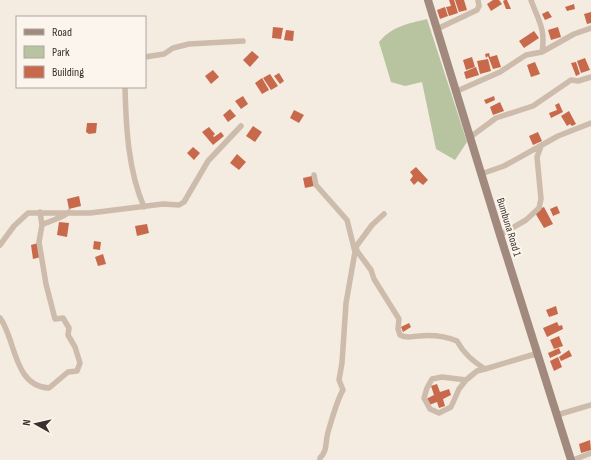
<svg xmlns="http://www.w3.org/2000/svg" width="591" height="460" font-family="'Sofia Sans Condensed',sans-serif">
<style>
.green{fill:#b8c4a0}
.building{fill:#c8694b}
.lines{fill:none;stroke-linecap:round;stroke-linejoin:round}
.minor{stroke:#cdbbac;stroke-width:5.5}
.secondary{stroke:#a18a7d;stroke-width:8}
.labels{text-anchor:middle;dominant-baseline:central;stroke-width:4;stroke-linejoin:round;paint-order:stroke}
.street-label{font-size:11px;fill:#3b302b;stroke:#fbf5ee}
</style>
<rect width="100%" height="100%" fill="#f4ebe1"/>
<path class="green" d="M427 19 467 142 455 160 436 149 422 82 405 86 391 82 379 42C393 26 407 24 427 19Z"/>
<path class="building" d="M449 0H454L458 13 449 16 446 7 451 6Z
M455 0H464L467 10 459 12Z
M493 0H499L502 4 491 11 487 4Z
M505 0H507L511 9H506L503 1Z
M574 4 575 9 567 11 565 7Z
M445 7 448 16 440 19 437 10Z
M548 11 552 17 545 20 542 14Z
M591 12V23L587 24 584 14Z
M273 27 283 28 281 39 272 38Z
M558 27 561 37 551 40 548 30Z
M286 30 294 31 293 41 284 40Z
M534 31 539 38 524 48 519 41Z
M252 51 259 57 250 67 243 60Z
M489 53 490 57 497 55 501 67 493 69 488 56 486 58 485 54Z
M472 57 475 67 466 70 463 60Z
M585 58 590 70 581 73 577 61Z
M488 59 491 71 480 74 477 61Z
M535 62 540 74 531 77 527 65Z
M576 62 580 74 576 76 571 63Z
M476 67 479 75 466 79 464 72Z
M213 70 219 77 211 84 205 76Z
M279 73 284 81 280 84 274 76Z
M270 74 278 86 271 90 263 78Z
M262 78 269 90 262 94 255 83Z
M243 96 248 104 241 109 235 101Z
M494 96 495 100 486 104 484 100Z
M500 102 504 111 493 115 490 107Z
M559 103 563 112 551 118 549 113 557 110 555 105Z
M230 109 236 116 228 122 223 115Z
M294 110 304 115 299 123 290 118Z
M569 111 576 124 572 126 570 124 567 126 561 116Z
M87 123H97L96 133 89 134 86 132Z
M253 126 262 132 255 142 246 136Z
M209 127 215 134 213 136 214 137 221 132 224 136 213 145 202 132Z
M538 132 542 141 533 145 529 136Z
M193 147 200 153 194 160 187 153Z
M237 154 246 162 239 170 230 163Z
M416 167 428 180 423 185 418 181 414 185 410 180 413 176 410 172Z
M312 176 314 186 305 188 303 178Z
M79 196 81 206 69 209 67 199Z
M557 206 560 213 553 216 550 209Z
M544 207 553 224 544 228 534 211Z
M59 222 69 223 67 237 57 235Z
M147 224 149 233 137 236 135 226Z
M94 241 101 242 100 250 93 249Z
M38 243 41 257 33 259 31 245Z
M103 254 106 264 98 266 95 257Z
M556 306 558 314 549 317 546 310Z
M557 322 559 326 562 325 563 329 547 337 543 328Z
M409 323 411 327 403 332 401 327Z
M559 336 563 346 554 349 550 340Z
M559 348 561 353 550 358 548 353Z
M569 350 572 356 561 361 559 357Z
M558 357 562 367 554 371 550 361Z
M437 384 440 392 449 389 451 395 443 399 445 406 439 408 437 402 429 405 426 399 434 395 431 386Z
M590 440 591 450 581 453 579 444Z"/>
<g class="lines">
<path class="minor" d="M531 0C538 20 546 29 542 52
M437 29 477 10 479 6 478 0
M145 57 164 54 173 48 189 44 243 41
M125 87C126 127 128 170 144 207
M455 92 500 72 526 55 542 52 574 34 591 28
M469 138 496 118 533 106 571 80 578 81 591 77
M481 174 504 166 558 136 591 123
M314 175 316 185 347 220 355 252 346 303 342 363 339 380 343 390C337 400 332 419 328 432 325 442 328 450 320 458V460
M42 225C51 220 63 218 69 212
M500 235 526 220 539 208 541 199 537 157 541 146
M0 245 14 226 28 213H90L163 204 179 205 184 202 208 161 241 126
M356 246 357 251 371 270 374 279 399 319 398 329 400 335C408 339 411 336 419 336 431 335 445 336 457 341 464 354 473 361 485 369L477 371 466 380 459 389 451 407 439 413 430 409 424 398 427 388 432 379 442 377 466 380
M355 248 372 225 384 214
M0 318C16 339 13 386 49 388L68 372 77 371 80 363 75 347 68 335 69 328 63 318 55 319 46 284 39 242 42 225 40 212
M485 369 535 354 538 357
M557 415 591 405
M573 460 591 453"/>
<path class="secondary" d="M428 0 500 235 571 460"/>
</g>
<g class="labels">
<g class="street-label">
<text transform="translate(509 227) rotate(73)">Bumbuna Road 1</text>
</g>
</g>
<rect x="16" y="16" width="130" height="72" fill="#fbf5ee" stroke="#aea6a0"/>
<rect x="24" y="29" width="20" height="6" fill="#a18a7d" stroke="#aea6a0"/>
<text x="52" y="36" font-size="12" fill="#3b302b">Road</text>
<rect x="24" y="46" width="20" height="12" fill="#b8c4a0" stroke="#aea6a0"/>
<text x="52" y="56" font-size="12" fill="#3b302b">Park</text>
<rect x="24" y="66" width="20" height="12" fill="#c8694b" stroke="#aea6a0"/>
<text x="52" y="76" font-size="12" fill="#3b302b">Building</text>
<g transform="translate(36 424) rotate(278)" stroke="#fbf5ee" stroke-width="3" paint-order="stroke">
<path d="M0-3L7 15L0 10L-7 15Z" fill="#3b302b"/>
<text y="-6" font-size="11" font-weight="bold" text-anchor="middle" fill="#3b302b">N</text>
</g>
</svg>
